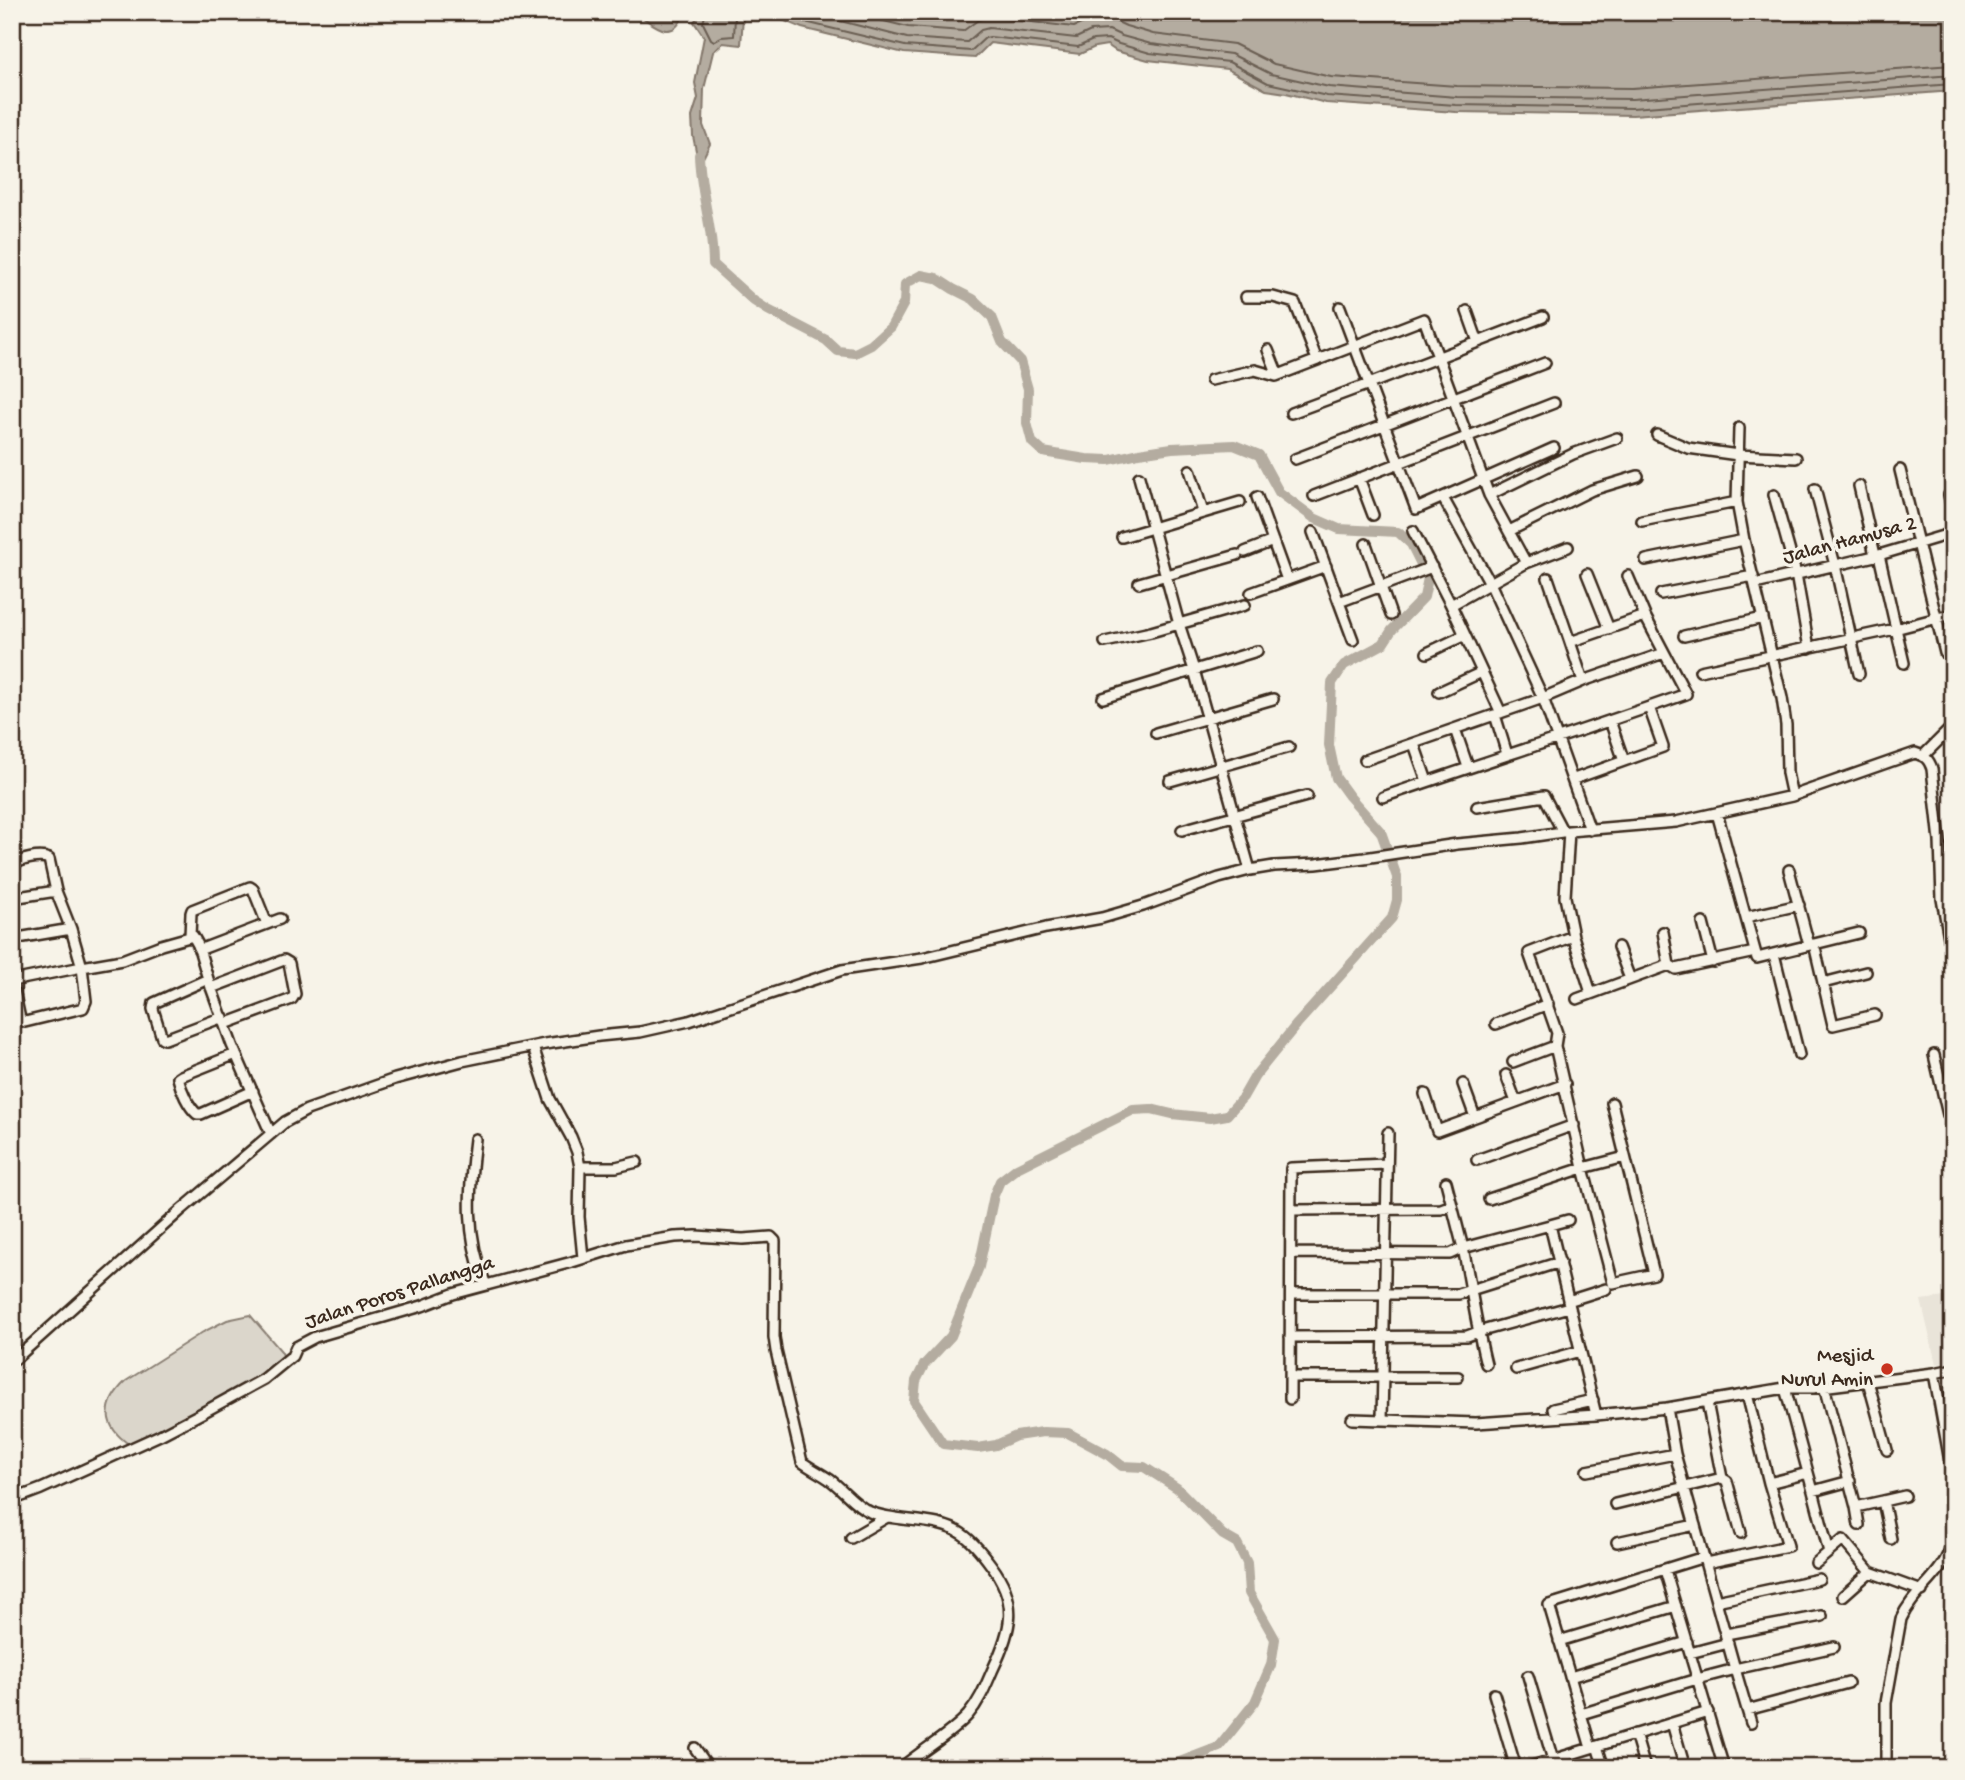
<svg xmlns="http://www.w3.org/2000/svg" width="1965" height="1780" font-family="'Gochi Hand',sans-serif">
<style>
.built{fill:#e9e4d9}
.green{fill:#dbd6cb;stroke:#8b8074;stroke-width:2}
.water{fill:#b4aca0;stroke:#84786c;stroke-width:2}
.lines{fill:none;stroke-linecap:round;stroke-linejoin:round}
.shore{stroke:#6b5e52;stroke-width:2}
.canal{stroke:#b4aca0;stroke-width:10}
.street-casing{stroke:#3b2a1e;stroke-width:14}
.street{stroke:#f7f3e8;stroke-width:9}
.poi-dot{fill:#c8321e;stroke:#f7f3e8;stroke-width:2.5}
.labels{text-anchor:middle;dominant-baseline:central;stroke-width:7;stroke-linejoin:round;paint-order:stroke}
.street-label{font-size:21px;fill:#3b2a1e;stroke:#f7f3e8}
.poi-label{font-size:21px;fill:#3b2a1e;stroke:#f7f3e8;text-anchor:end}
</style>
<rect width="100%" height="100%" fill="#f7f3e8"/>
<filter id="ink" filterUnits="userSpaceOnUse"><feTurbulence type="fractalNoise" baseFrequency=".0143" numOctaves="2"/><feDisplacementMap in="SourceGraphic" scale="14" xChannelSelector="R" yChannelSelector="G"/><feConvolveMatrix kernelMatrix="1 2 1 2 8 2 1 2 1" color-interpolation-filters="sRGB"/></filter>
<g filter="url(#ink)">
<path class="built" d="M1953 1296V1362L1936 1364 1921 1300Z"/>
<path class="green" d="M250 1315 281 1351 283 1355V1360C240 1395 180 1420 130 1445 102 1426 102 1404 126 1381L203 1332 227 1320Z"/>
<path class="water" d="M634 12H681L683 16C671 46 650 20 634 12Z
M701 12H1953V91L1633 115 1456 112 1326 103 1286 93 1266 90 1227 69 1148 60 1116 51 1107 45 1095 47 1080 54 990 43 975 58 904 53 802 28 773 16 743 17 741 45 723 43 713 52 704 89 703 125 710 144 699 166 693 136 692 117 698 98 695 83 704 37 694 22Z"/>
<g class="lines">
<path class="shore" d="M706 12 703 23 711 39 714 41 721 37 734 36 735 17 738 12
M782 12 805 22 905 46 971 51 985 38 990 37 1078 47 1093 40 1108 39 1119 44 1150 53 1229 62 1268 83 1327 96 1456 105 1632 108 1953 84
M805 12 907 38 967 42 981 30 989 28 1076 38 1091 31 1109 30 1122 36 1151 44 1231 54 1271 74 1329 87 1457 97 1632 99 1953 75
M847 12 908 27 963 31 978 20 989 17 1074 27 1088 21 1111 19 1126 26 1153 34 1234 44 1274 64 1331 77 1457 86 1632 88 1953 65"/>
<path class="canal" d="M699 155C700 192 713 227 713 264L754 301 768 310 826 340 838 351 855 353 871 345 891 327 904 303 905 284 921 275 936 278 953 289 973 299 992 317 1002 342 1020 361 1028 389 1027 423 1032 442 1043 452 1086 459 1109 460 1139 453 1172 448 1234 445 1259 455 1279 492 1314 518 1339 529 1398 532 1411 544 1428 578 1424 597 1392 630 1383 644 1344 665 1332 683 1329 745 1336 778 1349 796 1381 832 1397 877V900L1392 918 1297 1024 1255 1076 1243 1097 1227 1115 1210 1118 1172 1114 1151 1109 1133 1110 1017 1168 1000 1181 994 1195 979 1267 951 1336 924 1365 916 1381 914 1401 943 1444 978 1448 996 1445 1016 1436 1043 1432 1068 1433 1107 1454 1122 1466 1144 1467 1177 1488 1223 1535 1237 1543 1247 1563 1249 1593 1275 1639 1271 1665 1255 1702 1219 1747 1172 1765 1171 1768"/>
<g class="street-casing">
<path id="street" d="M1246 297H1273L1295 303 1317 360
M1467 311 1478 342
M1543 317 1369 384 1416 509 1554 448
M1268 350 1278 375
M1211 380 1255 370 1276 376 1424 319 1489 495 1526 563
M1291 413 1369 384 1340 307
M1739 428 1737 502 1744 540 1782 698 1786 725 1787 773 1792 796
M1657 435 1688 448 1738 455 1796 458
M1295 459 1545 363
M1190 470 1203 512
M1900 470 1945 653 1953 656
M1139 477 1179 624 1194 670 1250 870
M1359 478 1373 515
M1859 486 1875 555
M1815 489 1835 565 1859 674
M1489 495 1573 454 1617 438
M1774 495 1796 574 1809 648
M1949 495 1953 513
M1314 496 1554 403
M1257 497 1287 580
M1443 498 1490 583 1543 698 1590 830
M1642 521 1737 502
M1413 531 1451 605 1501 713
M1509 531 1592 490 1638 476
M1313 532 1353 640
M1122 537 1240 502
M1366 544 1391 615
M1245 552 1273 541
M1879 555 1904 663
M1646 560 1744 540
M1587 574 1609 629
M1548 578 1570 642 1645 616
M1139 583 1237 555
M1755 584 1879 555 1953 533
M1251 593 1326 566
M1661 594 1753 576
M1339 602 1432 567
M1451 605 1526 563 1568 547
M1684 636 1763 618
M1105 642 1151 632 1245 605
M1570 642 1583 681
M1427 653 1465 635
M1700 671 1895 629 1953 614
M1439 692 1482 672
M1103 698 1257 651
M1495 715 1507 754
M1610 721 1624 761
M1455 729 1468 767
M1156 733 1273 699
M1414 744 1427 781
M1924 755 1953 726
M1365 760 1543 698 1583 681 1664 653
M1574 779 1663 747 1649 707
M1170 781 1289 747
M1383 797C1484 762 1586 730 1686 694L1645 616 1628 576
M1477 807 1544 796 1563 832
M1717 813 1757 958 1859 933
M1182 830 1307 796
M1569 831 1565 897 1573 936 1591 993
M12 866C20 859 40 855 49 859L56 891 71 929 82 967 122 960 161 945 193 936 198 945 208 979 232 1045 271 1134
M1789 870 1809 945
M12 898 56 891
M1746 917 1799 905
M1703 923 1713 962
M1663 932 1669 965
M190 936 191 913 192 910 250 887 253 889 267 924
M1573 936 1529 953 1557 1033 1555 1046 1583 1168 1613 1283 1654 1274 1612 1103
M12 939 71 929
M1814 944 1833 1025 1875 1015
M1618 947 1630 979
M199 950 280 919
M1774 954 1799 1055
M82 967 86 1001 83 1008 25 1022 20 1019 12 981Z
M208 979 154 1003 153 1009 162 1038 165 1039 223 1017
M1823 983 1866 972
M211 988 284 960 289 963 295 994 292 999 225 1024
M1577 999 1669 965 1676 969 1755 952
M1496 1024 1548 1004
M533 1047 550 1099 571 1137 577 1152 580 1167 579 1217 583 1258
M236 1054 181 1076 178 1078C181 1090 188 1106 197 1114H201L253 1091
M1934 1055 1948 1115
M1513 1062 1555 1046
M1506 1075 1516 1102
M1463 1084 1475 1117
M1425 1094 1437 1131 1565 1084
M475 1139C469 1189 465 1237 486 1285
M1477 1160 1574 1125
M580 1167H616L637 1162
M1489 1199 1583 1168 1625 1157
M1291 1210 1441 1209 1452 1205
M1550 1225 1568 1220
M1291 1253 1450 1254 1463 1248 1446 1182
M1291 1294H1458L1560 1262
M1568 1301 1606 1289
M1290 1337 1467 1336 1478 1332 1569 1307
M12 1362 180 1211 285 1122 307 1110 395 1079 462 1061 545 1044 599 1036 640 1032 689 1021 842 970 922 958 1046 928 1102 918 1143 906 1219 878 1250 870 1274 866 1316 864 1364 858 1457 844 1522 838 1569 831 1676 822 1792 796 1915 753C1925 756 1929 759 1932 769L1940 841 1942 899 1953 960
M1486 1364C1476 1325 1471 1286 1463 1248L1550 1225 1596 1415
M1516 1369 1580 1351
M1953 1369 1934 1373 1953 1478
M1290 1377H1458
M1868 1381 1887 1450
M1824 1386 1856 1507 1883 1501 1891 1539
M1785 1388 1813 1491 1850 1481
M1290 1399 1291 1168 1387 1164
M1707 1402 1722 1478 1727 1481 1741 1533
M1553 1409 1593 1400
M1352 1419 1476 1423 1596 1415 1667 1408 1785 1388H1813L1934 1373
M1382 1420 1388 1133
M1587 1471 1675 1454
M1769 1483 1808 1473
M1813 1491 1829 1552
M12 1500 41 1489 160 1435 202 1413 264 1379 292 1356 296 1347 315 1337 422 1306 453 1294 572 1262 626 1245 675 1237 696 1236 743 1239 771 1237 775 1241 774 1337 776 1351 802 1462C810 1468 820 1473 829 1479 843 1489 854 1505 870 1512 897 1523 938 1517 962 1534 974 1542 983 1554 991 1565 1019 1602 1012 1629 993 1669 986 1685 980 1701 968 1715 950 1735 922 1750 901 1768
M1883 1501 1905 1496
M1615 1504 1722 1478
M1856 1507 1859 1525
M851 1538 887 1517
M1617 1542 1695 1525
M1706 1563 1788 1546 1769 1483 1747 1394
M1816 1563 1843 1540 1870 1572 1922 1591
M1665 1570 1724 1768
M1843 1596 1870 1572
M1716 1601 1819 1579
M1726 1634 1822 1616
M1559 1641 1676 1606
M1690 1653 1728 1643
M1528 1676 1553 1760
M1570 1677 1687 1642
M1494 1694 1516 1768
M1747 1710 1848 1683
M1581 1714 1697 1679 1735 1669 1675 1454 1667 1408
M1672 1723 1685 1768
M1751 1723 1735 1669 1834 1647
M1635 1734 1645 1768
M1597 1746 1604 1768
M695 1748 709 1768
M1591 1748 1549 1605 1704 1557
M1526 1768 1708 1712
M1886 1768V1703L1901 1619C1915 1588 1944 1577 1953 1540"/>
</g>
<use href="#street" class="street"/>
</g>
</g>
<circle class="poi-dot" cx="1887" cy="1369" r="7"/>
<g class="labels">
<g class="street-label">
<text transform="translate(1850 542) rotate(-15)">Jalan Hamusa 2</text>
<text transform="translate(400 1294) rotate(-18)">Jalan Poros Pallangga</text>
</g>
<g class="poi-label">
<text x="1873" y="1357">Mesjid<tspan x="1873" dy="24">Nurul Amin</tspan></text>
</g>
</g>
<rect width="1965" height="1780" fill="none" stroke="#f7f3e8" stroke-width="42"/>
<rect x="21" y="21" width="1923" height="1738" fill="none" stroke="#3b2a1e" stroke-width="2.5" filter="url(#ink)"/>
</svg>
